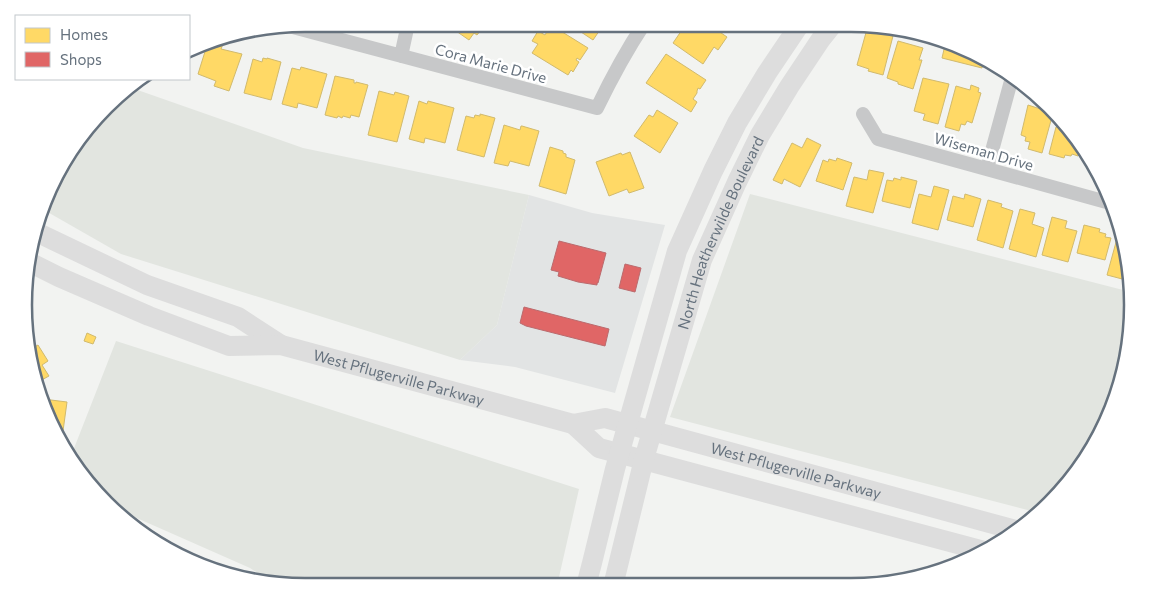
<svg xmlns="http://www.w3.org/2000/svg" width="1156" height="611" font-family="Commissioner,sans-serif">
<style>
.built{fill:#e2e4e4}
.green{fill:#e2e5e0}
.homes{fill:#ffd966;stroke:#d1ba6d}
.shops{fill:#e06666;stroke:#bb6a6d}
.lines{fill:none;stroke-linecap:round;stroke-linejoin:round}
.street{stroke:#c7c8c9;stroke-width:14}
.secondary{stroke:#ddd;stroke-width:20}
.labels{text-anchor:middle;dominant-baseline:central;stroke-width:5;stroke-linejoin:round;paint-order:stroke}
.street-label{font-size:15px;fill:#66727e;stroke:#fff}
.rim{fill:none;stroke:#66727e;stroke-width:2.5}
</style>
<rect width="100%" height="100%" fill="#f2f3f1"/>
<path class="built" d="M529 195 592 213 665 225 615 393 515 367 460 360 497 325Z"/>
<path class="green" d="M129 87 303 148 529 195 497 325 460 360 121 254 44 210 71 149Z
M750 194 1127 291 1132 324 1103 430 1063 491 1039 513 670 417Z
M116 341 579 489 557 586 287 587 273 583 250 568 105 504 71 456Z"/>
<path class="homes" d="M446 24H485V25L477 35 474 33 469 40Z
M569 24H604L593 40Z
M686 24H708L727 37 718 50 714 47 703 64 673 43Z
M551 25 588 48 580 60 577 58 576 60 579 62 573 72 571 70 568 75 532 53 538 44 532 41 538 31 545 35Z
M871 25 881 28 880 32 893 36 883 75 868 71 869 69 857 65 867 29H870Z
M212 40 223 44 221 49 242 54 229 91 214 86 216 81 198 74 208 42Z
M898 41 923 48 919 60H922L913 89 898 84V82L887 78Z
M945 45 975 53 984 60 982 68 942 58Z
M666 54 706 80 700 89 698 88 697 91V93L693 99 697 102 691 112 646 83Z
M263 58 267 59V58L281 62 271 100 244 93 253 59 262 62Z
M301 67 327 74 317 108 298 103 297 108 282 104 292 68 300 70Z
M335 76 354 80V83H356V82L368 85 359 117 351 115 350 118 343 116 342 118 338 116 337 118 325 115Z
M923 78 949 84 938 124 923 120 925 114 914 111Z
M971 85 979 88 978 92 981 93 972 123 967 121 965 125 961 124 959 131 945 127 956 86 970 90Z
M379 91 394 95 395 92 409 96 397 142 368 135Z
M419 101 427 104 428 101 454 108 445 143 425 138 424 143 409 139Z
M1028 105 1053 113 1042 153 1028 149 1030 142 1025 141 1026 137 1021 135Z
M657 110 678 123 660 153 634 136 649 115 653 117Z
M480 114 495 118 484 157 457 150 466 116 474 118 475 115 480 116Z
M504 125 520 130 521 126H522L539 131 529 166 510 161 508 166 494 163Z
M1066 126 1080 149 1078 156 1072 154 1071 156 1065 155 1064 158 1049 154 1056 127 1065 129Z
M807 138 821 145 800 187 784 179 782 184 773 180 792 143 802 148Z
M550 147 563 151V153L566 154V157L575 160 566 194 539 186Z
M630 152 644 188 629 193 627 189 609 196 596 162 621 153 622 155Z
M837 158 852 163 843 190 816 181 823 160 828 162 829 159 836 161Z
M869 170 884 173 873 213 846 206 854 177 867 180Z
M901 177 917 181 910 208 882 201 887 180 893 181 894 178 901 180Z
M934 186 949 190 938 230 912 223 919 194 931 197Z
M965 194 981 199 973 227 947 220 953 196 964 199Z
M988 200 1002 204 1001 207 1013 211 1003 248 977 240Z
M1020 209 1035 213 1032 224 1044 228 1036 257 1009 249Z
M1052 217 1067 221 1065 228 1077 231 1068 262 1042 255Z
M1084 225 1100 229 1099 232 1106 234 1105 237 1111 238 1105 260 1077 253Z
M1118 235 1120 236 1126 280 1107 275Z
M87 333 96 337 93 344 84 341Z
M38 345 48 361 42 365 49 376 38 382 29 350Z
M43 399 67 402 63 431H58L56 435 53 430Z"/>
<path class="shops" d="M559 241 606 253 598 283H597V285L578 282 558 276 559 272 551 270Z
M625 264 641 268 635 292 619 288Z
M524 307 609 329 605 346 526 326 520 323Z"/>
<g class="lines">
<path class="street" d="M289 26 597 108C611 79 626 51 644 24
M401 56 408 24
M863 114 878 139 1110 203
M987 169 1011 81"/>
<g class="secondary">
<path d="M34 231 147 285 238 317 281 345"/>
<path id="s1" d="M31 263 59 277 149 316 229 346 281 345 573 424 605 418 1019 531"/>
<path d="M573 424 599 448 984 551"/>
<path d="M586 586 592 563 615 469 677 251 713 171 737 123 767 73 800 24"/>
<path id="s2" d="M613 586 644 459 702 260 737 182 760 135 789 87 821 39 833 24"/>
</g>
</g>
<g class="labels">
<g class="street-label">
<text transform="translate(491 63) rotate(15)">Cora Marie Drive</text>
<text transform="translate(984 151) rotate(16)">Wiseman Drive</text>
<text stroke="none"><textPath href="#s2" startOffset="370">North Heatherwilde Boulevard</textPath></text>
<text stroke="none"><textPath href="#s1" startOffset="389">West Pflugerville Parkway</textPath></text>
<text stroke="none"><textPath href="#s1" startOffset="800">West Pflugerville Parkway</textPath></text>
</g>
</g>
<path d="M0 0H1156V611H0ZM305 32H851A273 273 0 0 1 1124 305V305A273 273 0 0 1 851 578H305A273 273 0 0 1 32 305V305A273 273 0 0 1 305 32Z" fill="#fff" fill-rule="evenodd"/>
<path class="rim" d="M305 32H851A273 273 0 0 1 1124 305V305A273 273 0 0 1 851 578H305A273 273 0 0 1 32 305V305A273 273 0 0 1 305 32Z"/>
<rect x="15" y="15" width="175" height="65" fill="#ffffff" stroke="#c2c7cb"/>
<rect x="25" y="28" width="25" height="15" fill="#ffd966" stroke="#c2c7cb"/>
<text x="60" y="40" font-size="15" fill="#66727e">Homes</text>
<rect x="25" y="52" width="25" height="15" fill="#e06666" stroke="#c2c7cb"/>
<text x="60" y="65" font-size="15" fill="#66727e">Shops</text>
</svg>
